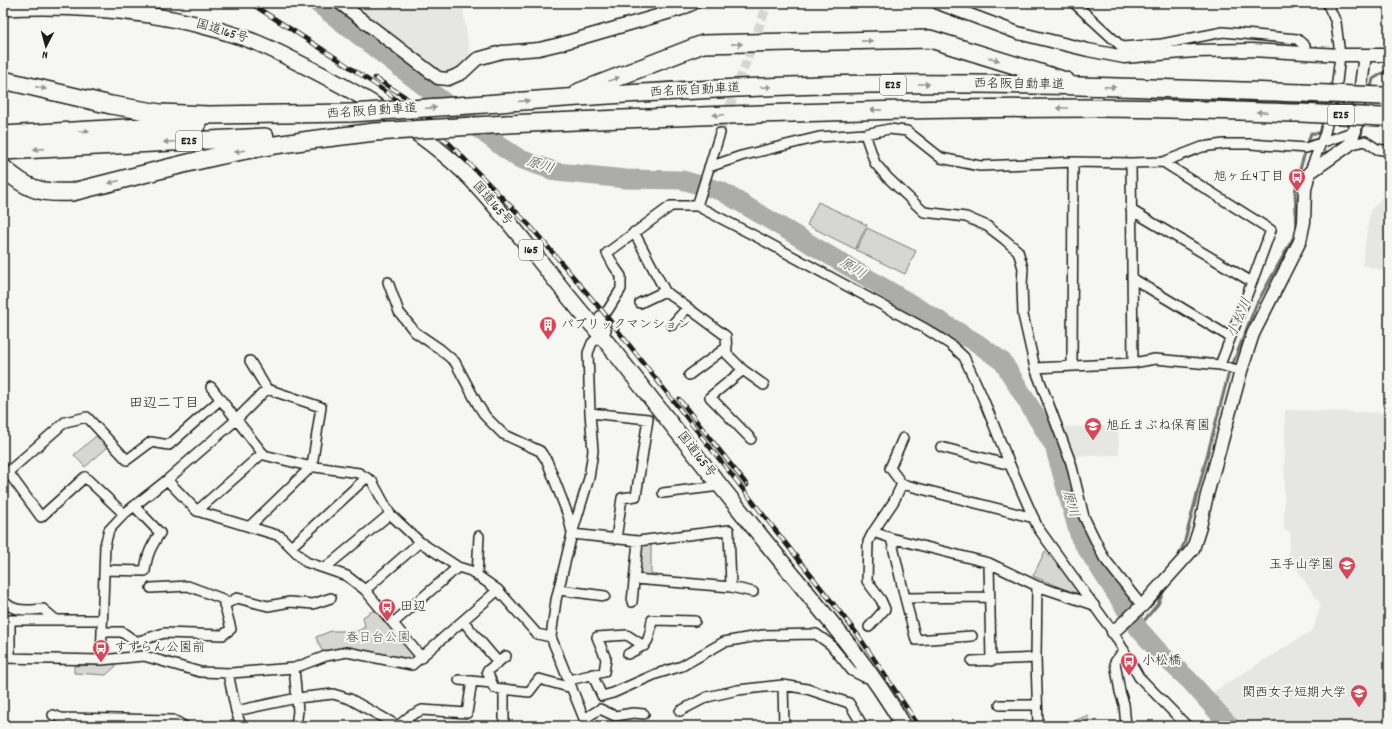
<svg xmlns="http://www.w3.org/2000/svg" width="1392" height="729" font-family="Dekko,'Klee One',sans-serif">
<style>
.built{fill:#e6e6e2}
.green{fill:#d6d6d2;stroke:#797977}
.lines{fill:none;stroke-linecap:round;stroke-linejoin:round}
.stream{stroke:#727271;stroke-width:3}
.river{stroke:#acaca9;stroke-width:19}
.minor-tunnel{stroke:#d5d5d2;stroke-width:9;stroke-dasharray:9 4.5;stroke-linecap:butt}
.minor-casing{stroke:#1c1c1c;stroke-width:12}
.tertiary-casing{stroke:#1c1c1c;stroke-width:15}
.trunk-casing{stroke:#1c1c1c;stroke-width:18}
.motorway-casing{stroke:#1c1c1c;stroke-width:20}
.minor{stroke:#f6f6f2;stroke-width:9}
.tertiary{stroke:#f6f6f2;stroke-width:12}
.trunk{stroke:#f6f6f2;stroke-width:15}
.motorway{stroke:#f6f6f2;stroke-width:17}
.rail-casing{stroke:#1c1c1c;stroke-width:4.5}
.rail{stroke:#f6f6f2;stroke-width:3;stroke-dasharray:9;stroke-linecap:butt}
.motorway-bridge-casing{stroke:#1c1c1c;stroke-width:20;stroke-linecap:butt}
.motorway-bridge{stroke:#f6f6f2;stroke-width:17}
.oneway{fill:#949492}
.labels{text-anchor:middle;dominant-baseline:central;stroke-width:4;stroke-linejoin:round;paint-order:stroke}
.shield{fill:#f6f6f2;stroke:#5d5d5c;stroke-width:1}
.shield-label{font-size:12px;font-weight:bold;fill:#1c1c1c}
.street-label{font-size:13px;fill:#1c1c1c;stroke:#f6f6f2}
.poi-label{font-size:13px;fill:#1c1c1c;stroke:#f6f6f2;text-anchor:start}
.park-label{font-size:13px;fill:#545453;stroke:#f6f6f2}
.water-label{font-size:14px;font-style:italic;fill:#565654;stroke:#f6f6f2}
.neighbourhood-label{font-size:14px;fill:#1c1c1c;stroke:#f6f6f2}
</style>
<rect width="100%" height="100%" fill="#f6f6f2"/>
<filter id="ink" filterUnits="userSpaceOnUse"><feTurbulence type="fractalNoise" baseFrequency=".025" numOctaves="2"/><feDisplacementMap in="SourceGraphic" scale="8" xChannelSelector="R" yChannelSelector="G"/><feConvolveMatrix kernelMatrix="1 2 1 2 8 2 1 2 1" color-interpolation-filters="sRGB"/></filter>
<g filter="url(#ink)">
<path class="built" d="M349 3H462L470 56 453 71 441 73Z
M1389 190V272L1362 265 1370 211Z
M1285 410 1389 413V726H1240L1211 693 1313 630 1321 605 1288 556 1291 533 1284 529Z
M1118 426 1119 455 1071 456 1062 427Z"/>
<path class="green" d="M818 202 867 225 855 249 807 225Z
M867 228 916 251 905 274 856 250Z
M96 436 107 448 85 467 74 455Z
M651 544V577L641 576 638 573 640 549 644 545Z
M1045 551 1081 591 1078 595 1033 576Z
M374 610 417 657 410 661 364 652C350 646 337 650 323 653L316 637 331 631H358L365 627 363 617Z
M115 664V667L106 675 74 673V666Z
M1088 715V726H1072V722Z"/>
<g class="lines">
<path class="stream" d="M1370 91 1373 79 1386 71H1389
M1356 135H1361L1364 122
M1177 559 1184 544 1228 376 1256 305 1297 231 1295 192 1300 169 1311 133 1337 134
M1138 628 1158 604 1165 588"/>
<path class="river" d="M317 3 502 147 520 159 557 172 626 179 682 180 721 191 977 343 1003 362 1054 446 1080 538 1138 628 1161 654 1189 680 1230 726"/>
<path class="minor-tunnel" d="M720 133 768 3"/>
<g class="minor-casing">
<path id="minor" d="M1074 3 1122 47 1162 44 1223 32 1297 39 1305 46V53
M865 134 875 163 887 177 924 212 966 217 987 226 1004 239 1018 251 1023 268 1022 286 1023 315 1035 368 1071 463 1084 517 1104 558 1142 606
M1349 145 1365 141 1377 149 1389 151
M1163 162 1271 230 1252 282 1220 365
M1131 163 1133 363
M709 167 741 156 819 137 865 134 889 129 907 131 941 158 980 166 1073 162 1131 163 1163 162 1202 147 1224 144H1251L1306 148 1355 131
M1309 173 1325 133 1337 82 1340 55 1336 22 1327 3
M697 206 720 133
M1131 210 1252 282
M634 232 665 291 726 336 727 354 743 370 764 385
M1132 278 1230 337
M388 282 399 312 415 332 440 349 455 362 478 405 486 417 503 434 540 451 547 461 568 515 572 533
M640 303 665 291
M672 325 687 308
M1072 365 1073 162
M1035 368 1133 363 1155 359 1220 365 1241 371
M743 370 710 397 751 439
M689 375 727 347
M211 387 264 455 308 466 359 473 372 481 390 514 420 542 458 567 471 571 498 590 537 634 551 637
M590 413 648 419 636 496 622 498 616 539
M941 447 1010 465
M167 480 197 511 280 536 306 562 347 576 365 590 422 658
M902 484 890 468 903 438
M663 493 720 486
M197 511 263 453
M124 514 85 477 41 517 8 472 65 422 87 417 127 460 151 442 169 445 221 399
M250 526 312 466 321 407 267 389 250 361
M572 534 638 541 729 530 731 587 635 579
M891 538 989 563 1037 586 1094 605
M291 547 366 478
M989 563 991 661
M325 568 390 514
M104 570 145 571C147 554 151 547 160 533L134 506
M477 576 479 536
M1037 586 1036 658 1038 726
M731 587 753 592
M365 590 420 542
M559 590 605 596
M989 597 905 598 891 538 873 532 894 501 902 484 1034 518
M905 598 916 640 972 636
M3 600C13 613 28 610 43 609L56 620
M632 602 638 541
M224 605 237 598 268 606 290 602 313 604 331 598
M463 621 498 662
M393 623 458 567
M869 627 885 609 881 600 867 581 868 542 873 532
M102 632H122L136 642 164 633 223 635 231 629 223 599 188 586 151 588
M1124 650 1115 662 1120 692 1124 704 1126 726
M628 654C650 643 648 644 652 620L695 621
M506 656 487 671 494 688 529 692 539 679 572 688
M3 658 101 660 144 656 200 672 231 673 294 668 326 656 347 652 412 665 498 590
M10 658V620H102
M101 660 105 545 109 530 124 514 167 480 236 420 267 389
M972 661 1036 658
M294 668 298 711 296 726
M228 673 236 711 241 726
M592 674 602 696 613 693 656 674 682 666 724 642 763 635 816 634 830 644 852 671 864 677 872 678
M459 680 492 683
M569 680 604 672 606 659 597 637 627 635 644 646
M783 685 784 726
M1000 705H1037
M236 711 297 698 333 694 350 699 398 726
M680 711 707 697 738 690 783 685 807 689 849 703 863 726
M53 715 61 718 173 720 184 726
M584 719 600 709 615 716 633 713 644 714
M398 726 410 716 422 710 467 713 472 681
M504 726V689
M587 726 551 637 556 600 572 534 589 478 593 451 590 413 588 353 592 343 606 330 600 321V316L608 310 621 289V276L614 266 607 253 671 206H697L757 237 926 329 951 345 964 357 982 396 1010 465 1038 528 1113 632 1139 677 1187 726"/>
</g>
<g class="tertiary-casing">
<path id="tertiary" d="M340 3 438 78 448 79 462 73 477 59 502 52 539 49 560 44 681 9 694 3
M938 3 1018 33 1088 50 1124 57 1194 51 1252 50 1340 55H1389
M1113 632 1142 606 1193 549 1200 527 1207 495 1241 371 1253 334 1300 241 1304 222 1305 189 1309 173 1349 145 1355 131 1365 55"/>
</g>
<g class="trunk-casing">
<path id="trunk" d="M3 8C85 4 167 12 244 38 262 44 280 53 297 62 325 76 352 90 378 107 411 128 445 152 472 180 518 229 556 285 601 335 656 405 712 476 768 545 816 604 866 661 904 726"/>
</g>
<g class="motorway-casing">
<path id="motorway" d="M3 80 111 105 160 113 208 115 351 113
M579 92 703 44 930 39 1066 81
M485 104C597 95 709 88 822 85 982 81 1142 88 1302 93
M507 124C702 115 898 108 1094 108 1163 108 1232 111 1301 113
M3 135 197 124
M3 151 265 137
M3 168C27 189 40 194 72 192 127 179 182 163 237 152 283 142 329 138 375 132"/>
</g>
<use href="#minor" class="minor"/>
<use href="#tertiary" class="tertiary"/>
<use href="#trunk" class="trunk"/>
<use href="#motorway" class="motorway"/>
<g class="rail-casing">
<path id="rail" d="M250 3 336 58 389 94 450 144 531 227 604 313 858 635 919 726
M375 78 404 96 443 131
M679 399 747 485"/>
</g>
<use href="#rail" class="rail"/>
<g class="motorway-bridge-casing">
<path id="motorway-bridge" d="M1302 93 1383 96
M351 113 485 104
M1301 113 1382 117
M375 132 507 124"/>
</g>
<use href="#motorway-bridge" class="motorway-bridge"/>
</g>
<defs><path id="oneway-solid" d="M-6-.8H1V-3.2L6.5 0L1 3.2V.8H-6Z"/></defs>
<g class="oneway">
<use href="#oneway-solid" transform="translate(867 41) rotate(-1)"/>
<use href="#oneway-solid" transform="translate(737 44) rotate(-1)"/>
<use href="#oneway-solid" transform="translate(994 59) rotate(17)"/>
<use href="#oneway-solid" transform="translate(614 79) rotate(-21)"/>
<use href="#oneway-solid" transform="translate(924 84)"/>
<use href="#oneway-solid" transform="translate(766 87) rotate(-2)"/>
<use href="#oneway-solid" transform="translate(1110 87) rotate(2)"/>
<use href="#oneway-solid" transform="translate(41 88) rotate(14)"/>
<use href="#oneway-solid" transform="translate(524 101) rotate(-5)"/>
<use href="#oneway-solid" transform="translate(431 108) rotate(-4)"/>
<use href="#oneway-solid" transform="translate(1062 108) rotate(180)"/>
<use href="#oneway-solid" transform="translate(876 110) rotate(179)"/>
<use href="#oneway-solid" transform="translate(1262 112) rotate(-178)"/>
<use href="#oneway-solid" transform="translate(718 115) rotate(178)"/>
<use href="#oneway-solid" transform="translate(84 131) rotate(-3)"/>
<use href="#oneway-solid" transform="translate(169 142) rotate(177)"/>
<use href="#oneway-solid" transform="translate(39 149) rotate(177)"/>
<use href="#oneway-solid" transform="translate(240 151) rotate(170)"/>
<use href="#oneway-solid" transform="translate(114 182) rotate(166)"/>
</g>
</g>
<defs>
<g id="bus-pin" transform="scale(0.9)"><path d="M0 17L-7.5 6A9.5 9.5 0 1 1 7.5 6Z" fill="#d1495b" stroke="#f6f6f2"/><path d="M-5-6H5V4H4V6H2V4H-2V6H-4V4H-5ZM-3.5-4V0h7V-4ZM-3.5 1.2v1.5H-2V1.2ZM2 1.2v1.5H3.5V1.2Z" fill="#fff"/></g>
<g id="building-pin" transform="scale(0.9)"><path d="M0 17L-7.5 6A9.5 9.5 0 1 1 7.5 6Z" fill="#d1495b" stroke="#f6f6f2"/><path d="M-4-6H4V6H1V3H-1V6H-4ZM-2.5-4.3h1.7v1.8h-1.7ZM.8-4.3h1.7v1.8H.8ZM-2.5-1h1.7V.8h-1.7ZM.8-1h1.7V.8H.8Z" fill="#fff"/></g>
<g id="school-pin" transform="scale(0.9)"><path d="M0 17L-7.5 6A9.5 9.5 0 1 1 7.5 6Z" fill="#d1495b" stroke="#f6f6f2"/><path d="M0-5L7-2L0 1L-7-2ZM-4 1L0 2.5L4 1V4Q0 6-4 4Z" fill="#fff"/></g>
<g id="university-pin" transform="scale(0.9)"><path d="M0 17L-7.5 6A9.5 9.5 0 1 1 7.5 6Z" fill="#d1495b" stroke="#f6f6f2"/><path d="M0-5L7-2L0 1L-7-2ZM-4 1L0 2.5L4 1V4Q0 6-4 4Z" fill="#fff"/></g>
</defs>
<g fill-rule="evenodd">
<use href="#bus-pin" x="1297" y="177"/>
<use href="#building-pin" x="548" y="325"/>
<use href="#school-pin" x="1093" y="426"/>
<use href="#university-pin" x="1347" y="565"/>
<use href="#bus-pin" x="387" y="607"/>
<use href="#bus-pin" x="101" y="648"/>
<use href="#bus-pin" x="1129" y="661"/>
<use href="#university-pin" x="1359" y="693"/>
</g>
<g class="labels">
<g class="shield">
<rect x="880" y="75" width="26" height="20" rx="3"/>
<rect x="1328" y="105" width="26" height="20" rx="3"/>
<rect x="176" y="131" width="26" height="20" rx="3"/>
<rect x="519" y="240" width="24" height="20" rx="3"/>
</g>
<g class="shield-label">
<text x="893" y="85">E25</text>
<text x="1341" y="115">E25</text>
<text x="189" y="141">E25</text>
<text x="531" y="250">165</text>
</g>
<g class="street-label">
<text transform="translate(222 32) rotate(17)">国道165号</text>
<text transform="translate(1019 85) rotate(1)">西名阪自動車道</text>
<text transform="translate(695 91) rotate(-3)">西名阪自動車道</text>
<text transform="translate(372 112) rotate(-4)">西名阪自動車道</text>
<text transform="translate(492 204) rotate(49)">国道165号</text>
<text transform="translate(696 455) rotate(52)">国道165号</text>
</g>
<g class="poi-label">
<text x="1284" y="177" text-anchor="end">旭ヶ丘4丁目</text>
<text x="561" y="325">パブリックマンション</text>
<text x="1106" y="426">旭丘まぶね保育園</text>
<text x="1334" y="565" text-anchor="end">玉手山学園</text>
<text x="400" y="607">田辺</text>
<text x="114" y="648">すずらん公園前</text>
<text x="1142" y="661">小松橋</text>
<text x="1346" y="693" text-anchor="end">関西女子短期大学</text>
</g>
<g class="park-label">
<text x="378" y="638">春日台公園</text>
</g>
<g class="water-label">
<text transform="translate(540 166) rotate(18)">原川</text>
<text transform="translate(852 269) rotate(31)">原川</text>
<text transform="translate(1240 318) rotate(-67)">小松川</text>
<text transform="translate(1070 504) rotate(74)">原川</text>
</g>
<g class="neighbourhood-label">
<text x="164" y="404">田辺二丁目</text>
</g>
</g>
<rect width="1392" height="729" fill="none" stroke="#f6f6f2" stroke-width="16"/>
<rect x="8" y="8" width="1376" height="713" fill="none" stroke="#1c1c1c" stroke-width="1.5" filter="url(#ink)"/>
<g transform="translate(46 46) rotate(186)" stroke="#f6f6f2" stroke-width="3" paint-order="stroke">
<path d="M0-3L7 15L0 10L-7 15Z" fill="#1c1c1c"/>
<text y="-6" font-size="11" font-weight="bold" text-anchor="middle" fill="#1c1c1c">N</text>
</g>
</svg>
